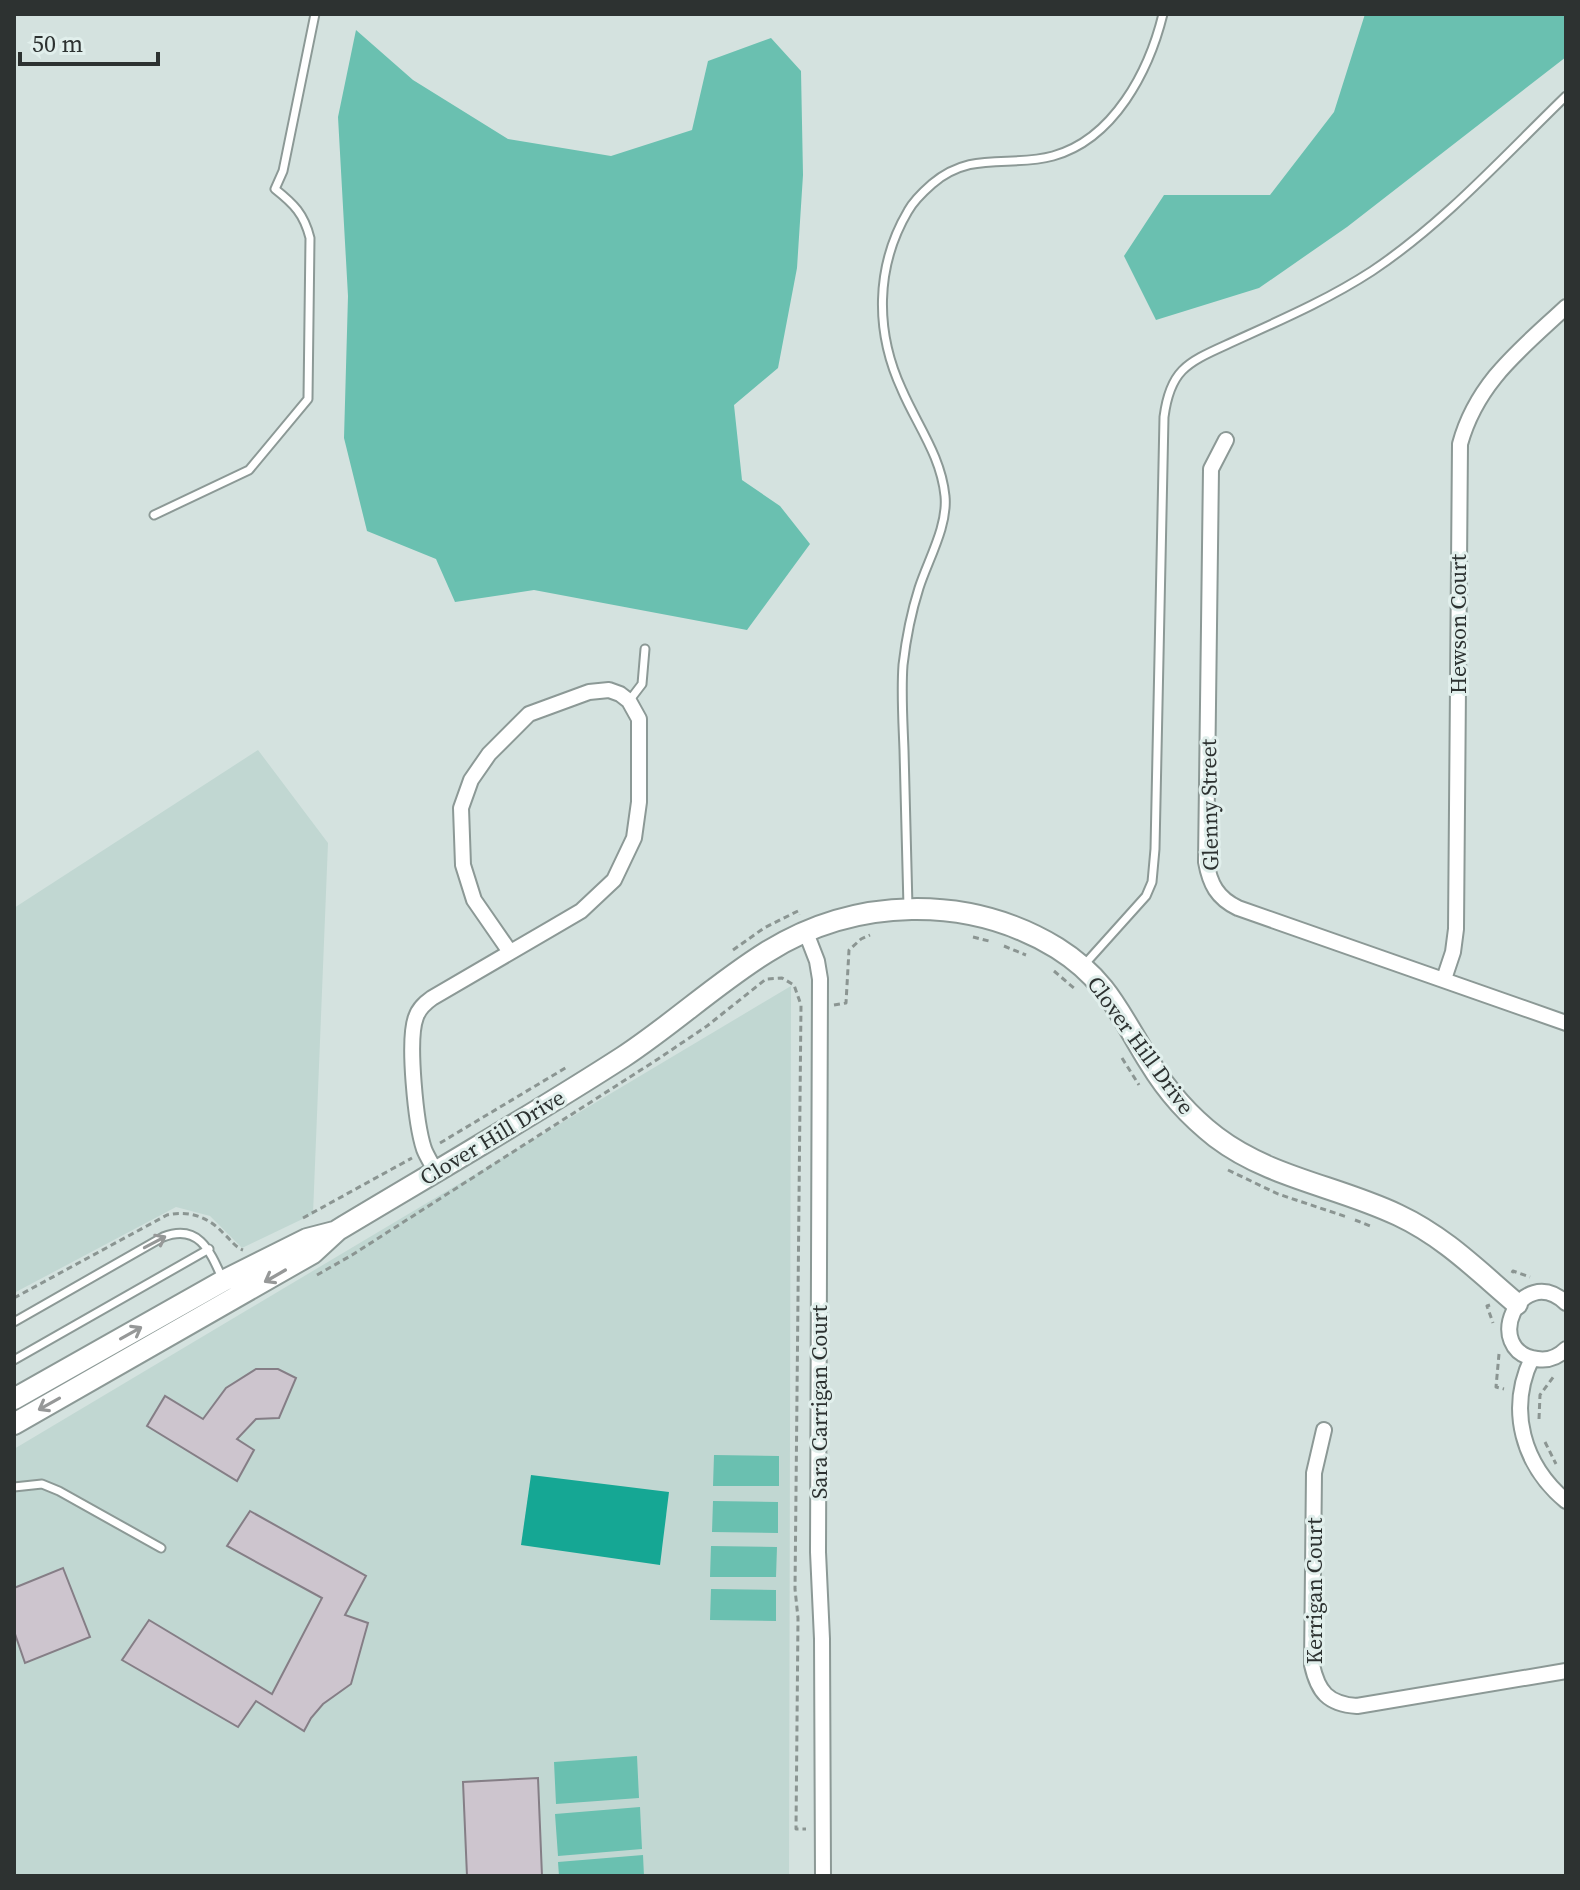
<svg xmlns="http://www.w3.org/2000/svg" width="1580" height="1890" font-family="'Source Serif 4',serif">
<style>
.built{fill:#c1d7d2}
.green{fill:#6ac0b0}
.water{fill:#15a794}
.building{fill:#cdc5ce;stroke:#857e86;stroke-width:2}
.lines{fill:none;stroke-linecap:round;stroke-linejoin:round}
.lane-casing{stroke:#8c9996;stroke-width:11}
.street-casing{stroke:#8c9996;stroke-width:18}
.secondary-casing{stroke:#8c9996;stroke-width:24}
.path{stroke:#8b9592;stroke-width:3;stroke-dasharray:6 4;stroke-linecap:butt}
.lane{stroke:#fff;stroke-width:7}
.street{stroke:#fff;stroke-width:14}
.secondary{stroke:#fff;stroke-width:20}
.oneway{stroke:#969898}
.labels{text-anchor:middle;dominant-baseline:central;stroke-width:6;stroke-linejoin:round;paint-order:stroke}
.street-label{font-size:22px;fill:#2d3231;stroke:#e1efec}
</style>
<rect width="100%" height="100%" fill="#d4e2df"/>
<path class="built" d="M258 750 328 843 313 1214 242 1248 210 1216 176 1207 14 1293V908Z
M791 986 789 1876H14V1449Z"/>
<path class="green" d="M1365 14H1566V57L1347 227 1259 288 1156 320 1124 256 1164 195H1270L1334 112Z
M356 30 413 80 508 139 611 156 692 130 708 61 771 38 801 71 803 175 797 268 778 368 734 405 742 480 780 506 810 544 747 630 534 590 455 602 436 559 367 531 344 438 348 296 338 117Z
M714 1455 779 1456V1486H713Z
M713 1501 778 1502V1533L712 1532Z
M711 1546 777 1547 776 1577H710Z
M711 1589 776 1590V1621L710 1620Z
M637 1756 639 1798 556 1804 554 1762Z
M640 1807 642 1849 558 1856 555 1814Z
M643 1855 644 1876H559L558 1862Z"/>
<path class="water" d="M531 1475 669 1492 660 1565 521 1545Z"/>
<path class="building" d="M256 1369H278L296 1378 279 1418 256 1419 237 1439 254 1450 237 1481 147 1426 165 1396 203 1419 226 1388Z
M250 1511 366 1576 345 1615 368 1623 351 1684 323 1704 311 1718 304 1731 256 1701 238 1727 122 1660 149 1620 272 1694 322 1598 227 1546Z
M63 1568 90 1637 25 1663 14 1631V1588Z
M538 1778 542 1876H467L463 1782Z"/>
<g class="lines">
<g class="lane-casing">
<path id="lane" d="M154 515 249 470 308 399 310 238C304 214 294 204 275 189L283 171 315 14
M629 701 642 684 645 649
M908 907C907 854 905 802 904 750 903 722 901 693 903 665 906 639 911 613 919 588 928 560 948 526 945 496 941 456 917 425 902 390 875 332 875 267 908 211 914 200 924 191 932 184 972 150 1009 168 1053 156 1114 139 1149 71 1163 14
M1084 965 1146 896 1152 882 1155 849 1164 417C1170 371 1186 363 1226 345 1276 322 1326 301 1372 271 1444 223 1504 156 1566 96
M14 1322 163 1237C199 1223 210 1251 223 1280
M14 1360 209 1249
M14 1487 42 1484 59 1491 161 1548"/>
</g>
<g class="street-casing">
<path id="street" d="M1226 440 1211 469 1206 862C1210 884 1217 898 1238 908L1566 1023
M805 930 817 961 820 979 818 1552 822 1639 823 1876
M1444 979 1453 952 1456 929 1460 444C1477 382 1521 349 1566 307
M436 1172C432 1164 427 1157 424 1149 416 1125 407 1040 416 1017 419 1008 425 1003 432 998L552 928 581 911 614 880 634 838 639 802V719L629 701 620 694 609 690 589 692 529 714 489 754 471 780 461 808 463 865 474 900 510 952
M1566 1303C1520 1261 1481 1351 1537 1359 1549 1361 1558 1357 1566 1349
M1532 1358C1507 1410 1523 1465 1566 1501
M1324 1430 1314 1473 1312 1665C1318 1692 1328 1704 1357 1706L1566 1671"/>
</g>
<g class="secondary-casing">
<path id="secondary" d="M14 1399 223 1281 307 1239 334 1232
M14 1424 313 1253 338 1230C433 1173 530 1117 623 1057 673 1024 717 983 767 952 855 897 968 894 1057 948 1108 980 1120 1015 1150 1063 1167 1091 1189 1116 1216 1137 1270 1178 1337 1186 1398 1215 1445 1237 1478 1271 1517 1304"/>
</g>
<path class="path" d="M973 937 989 941
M1004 946 1026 955
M733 950 764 928 798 911 799 915
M1054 971 1075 989
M834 1005 846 1003 849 950 861 939 870 935
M1122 1058 1139 1085
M440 1143 567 1067
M1228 1170 1278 1194 1347 1217
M303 1218 412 1158
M1355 1220 1370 1226
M1512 1273 1513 1271 1530 1277
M317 1275 352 1255 658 1059 707 1026 766 979 782 978 794 985 801 1005 795 1589 798 1618 796 1829H806
M14 1298 167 1215C189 1210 209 1217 224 1234 231 1240 235 1247 243 1250
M1490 1305 1487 1306 1493 1323
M1499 1354 1496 1387 1504 1389
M1539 1419 1540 1395 1554 1376
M1545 1442 1556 1464"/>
<use href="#lane" class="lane"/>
<use href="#street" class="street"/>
<use href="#secondary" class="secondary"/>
</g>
<defs><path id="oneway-shaft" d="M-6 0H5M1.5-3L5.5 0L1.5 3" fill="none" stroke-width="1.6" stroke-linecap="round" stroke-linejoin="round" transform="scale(2)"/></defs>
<g class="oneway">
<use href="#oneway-shaft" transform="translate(155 1242) rotate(-28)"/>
<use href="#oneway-shaft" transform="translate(275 1276) rotate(150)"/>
<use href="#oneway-shaft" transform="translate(131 1333) rotate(-29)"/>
<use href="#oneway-shaft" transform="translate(49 1404) rotate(151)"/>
</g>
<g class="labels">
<g class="street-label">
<text transform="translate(1458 624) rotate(-90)">Hewson Court</text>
<text transform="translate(1209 805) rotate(-91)">Glenny Street</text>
<text transform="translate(1141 1045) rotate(54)">Clover Hill Drive</text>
<text transform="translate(492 1137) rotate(-31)">Clover Hill Drive</text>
<text transform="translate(819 1402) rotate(-90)">Sara Carrigan Court</text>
<text transform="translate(1314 1591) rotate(-90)">Kerrigan Court</text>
</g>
</g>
<rect width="1580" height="1890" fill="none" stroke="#2d3231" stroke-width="32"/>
<path d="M20 52v12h138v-12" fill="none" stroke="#2d3231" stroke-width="4"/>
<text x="32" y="52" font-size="24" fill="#2d3231" stroke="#e1efec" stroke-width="6" paint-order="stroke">50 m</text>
</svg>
